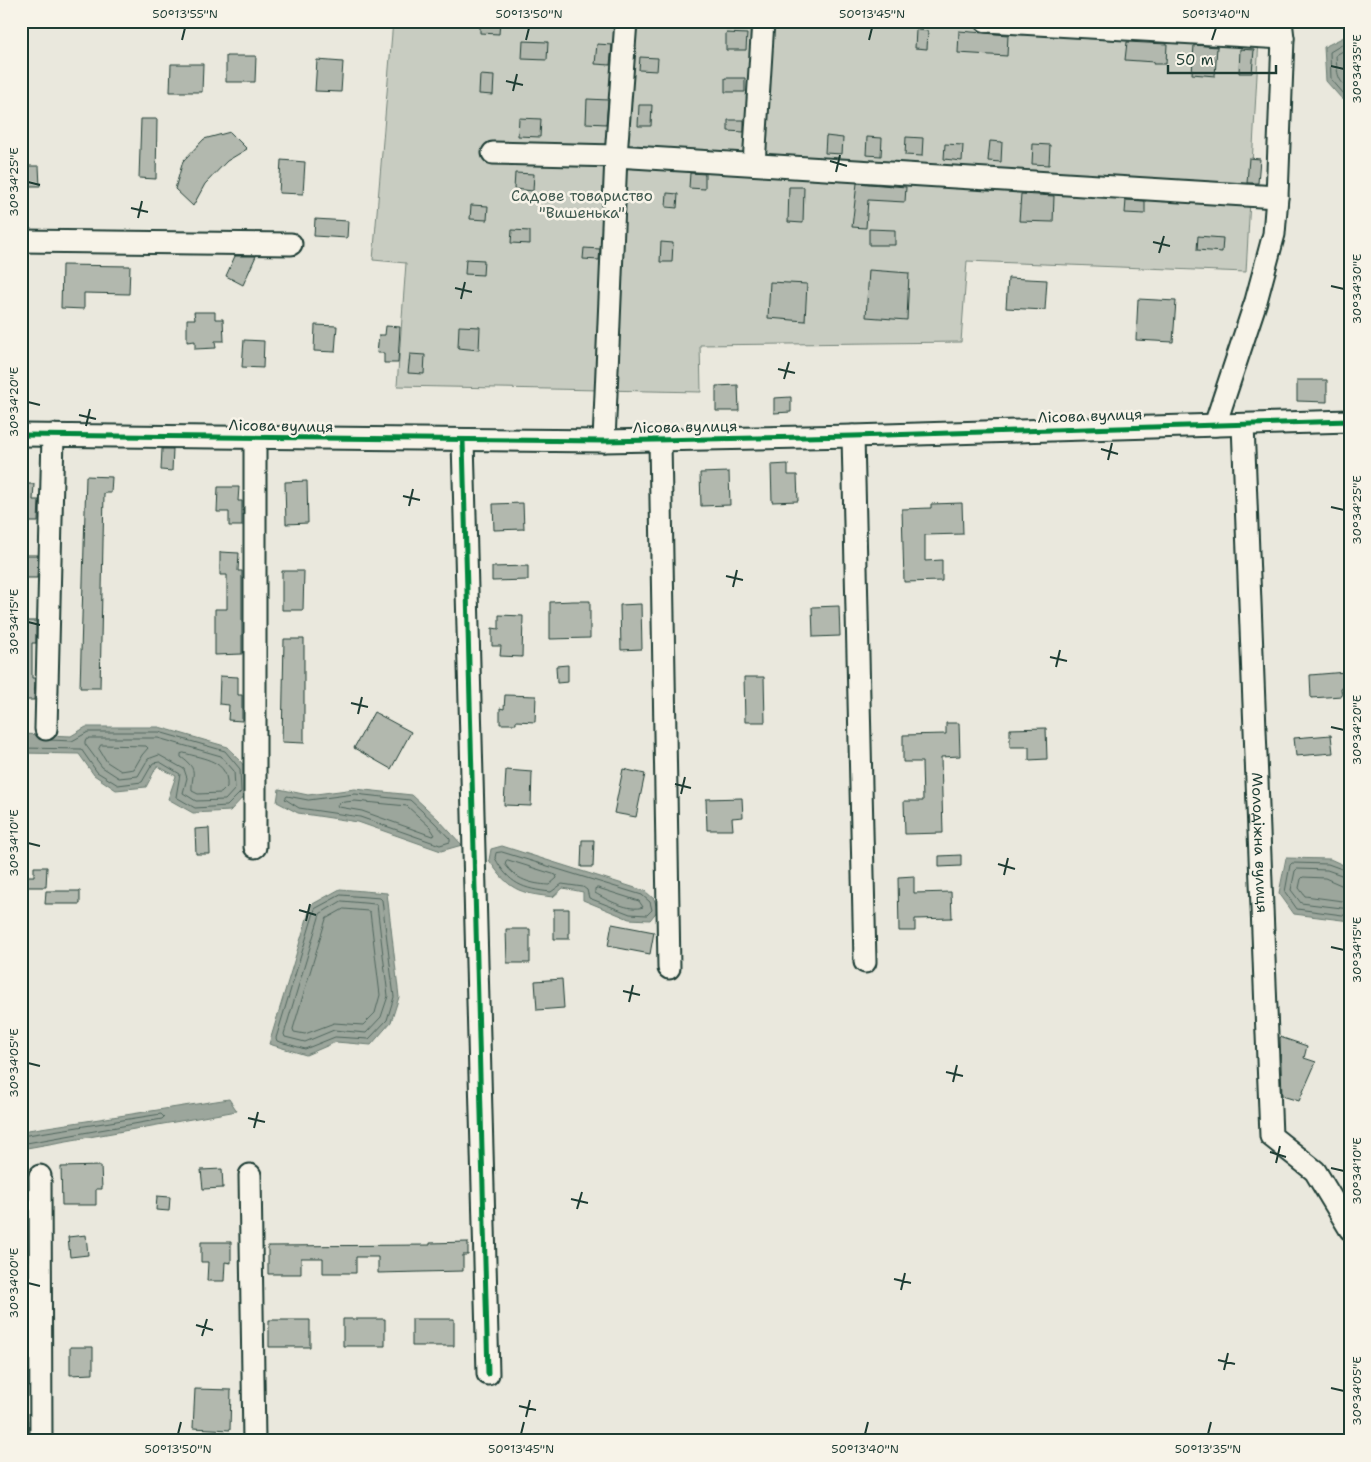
<svg xmlns="http://www.w3.org/2000/svg" width="1371" height="1462" font-family="'Shantell Sans',sans-serif">
<style>
.green{fill:#c8ccc1;stroke:#74847a}
.water{fill:#9ca69c;stroke:#6a7c72}
.lines{fill:none;stroke-linecap:round;stroke-linejoin:round}
.shore{stroke:#51675e;stroke-width:1}
.building{fill:#b2b8ae;stroke:#1f3d34}
.minor-casing{stroke:#1f3d34;stroke-width:25}
.minor{stroke:#f7f3e8;stroke-width:21}
.cycleway-casing{stroke:#f7f3e8;stroke-width:8}
.cycleway{stroke:#00873e;stroke-width:5}
.ticks{fill:none;stroke:#1f3d34;stroke-width:2}
.labels{text-anchor:middle;dominant-baseline:central;stroke-width:5;stroke-linejoin:round;paint-order:stroke}
.park-label{font-size:15px;fill:#415a50;stroke:#f7f3e8}
.street-label{font-size:15px;fill:#1f3d34;stroke:#f7f3e8}
.neatline{fill:none;stroke:#1f3d34;stroke-width:2}
.ticks-label{font-size:12px;text-anchor:middle;fill:#1f3d34}
</style>
<rect width="100%" height="100%" fill="#eae8dd"/>
<filter id="ink" filterUnits="userSpaceOnUse"><feTurbulence type="fractalNoise" baseFrequency=".02" numOctaves="2"/><feDisplacementMap in="SourceGraphic" scale="10" xChannelSelector="R" yChannelSelector="G"/><feConvolveMatrix kernelMatrix="1 2 1 2 8 2 1 2 1" color-interpolation-filters="sRGB"/></filter>
<g filter="url(#ink)">
<path class="green" d="M393 21H1260L1246 272 967 261 961 342 700 345 701 392 397 386 406 263 373 260Z"/>
<path class="water" d="M1350 34V100L1342 99 1326 81 1324 47Z
M86 727H159L228 747 245 767 246 794 230 811 193 813 168 799 176 776 157 766 146 787 116 790 94 775 79 754 21 753V734L71 736Z
M279 789 308 795 355 789 412 795 438 819 462 845 441 851 358 822 298 813 277 802Z
M502 846 645 891 654 899 658 910 650 920 629 919 583 900V892L563 888 553 897C518 893 509 890 489 860L491 849Z
M1286 858 1330 859 1350 868V921L1294 914 1279 893Z
M340 889 387 893 399 997 391 1022 371 1045 336 1042 306 1055 269 1044 311 905Z
M229 1099 237 1111 21 1149V1132L28 1130Z"/>
<g class="lines">
<path class="shore" d="M1350 40 1330 52 1331 79 1344 94 1350 95
M1350 47 1336 55C1337 69 1336 82 1350 89
M90 738H158L221 756 234 771 235 789 225 800 196 801 183 793 187 778 184 769 159 755 148 759 138 776 119 778 102 767 85 744V741Z
M101 745 146 746 148 748 142 755 134 769 121 771 107 762 99 749Z
M21 748 81 749 97 772 118 785 142 782 153 763 160 762 180 774 176 797 195 808 227 806 241 792 240 769 225 751 159 732H88L72 741 50 740
M184 753C204 759 229 760 227 787L221 793 198 794 192 791C191 773 200 771 181 757V754Z
M355 794 410 800 434 822 450 839V842L440 845 360 817 299 808 285 799 287 796 308 800Z
M355 801 407 806 430 827 435 835 432 836 362 811 339 807 337 806 339 803Z
M502 852 642 895 650 902 652 910 647 915 630 914 589 898 587 890 583 887 562 884 551 892C523 889 509 884 495 858L496 853Z
M508 860 556 875 557 878 549 885C531 884 516 880 505 864L506 861Z
M1350 872 1328 864 1292 863 1290 865 1285 892 1297 909 1350 916
M1350 878 1327 870 1297 869 1295 871 1291 890 1301 903 1350 909
M1350 886 1341 885 1325 878 1303 877 1301 879 1299 888 1305 896 1350 902
M598 888 639 901 643 907C630 912 607 900 595 893V889Z
M341 895 380 898 382 900 394 997 387 1020 369 1039 335 1037 305 1049 277 1041 276 1038 315 909Z
M342 901 375 904 377 905 388 996 381 1017 366 1033 334 1030 305 1042 285 1037 284 1034 320 914Z
M344 909 368 911 370 912 380 995 375 1013 363 1025 334 1023 305 1034 294 1032 293 1029 326 919Z
M21 1136 161 1114 164 1117 162 1119 21 1144"/>
</g>
<path class="building" d="M480 21H500L499 34 480 33Z
M916 30 928 31 927 49 915 48Z
M959 31 1008 35 1007 56 958 53Z
M726 33 747 34 746 50H726Z
M523 41 548 42 547 60 522 59Z
M1127 42 1167 44 1166 64H1153L1154 62 1125 60Z
M597 44 612 45 610 65 595 64Z
M1194 45 1217 47 1215 76 1192 74Z
M1240 49 1254 50 1252 73H1239Z
M226 56H256L255 82H226Z
M640 57 658 58 657 71 639 70Z
M317 60 343 62 341 92 315 91Z
M171 64H203L202 92H170Z
M480 75 494 76 493 95 479 94Z
M725 78H745V92H725Z
M587 99 608 100 606 124 586 123Z
M639 105H652L651 126H638Z
M519 118 541 119 540 137 518 136Z
M141 119H157L156 179 139 178Z
M728 120H744V132L728 131Z
M230 132 247 149 227 161 205 184 193 206 175 189 183 161 204 139Z
M826 136 843 138 842 154 825 153Z
M867 137 882 138 881 156 866 155Z
M906 137 923 138 922 156 905 155Z
M990 141 1002 142 1001 162 988 161Z
M945 144 963 145 962 161 944 159Z
M1033 144 1050 145 1049 165 1032 164Z
M1249 158 1260 159 1258 183H1247Z
M281 160 305 162 303 194 279 193Z
M21 166H39L40 186H22Z
M515 173 534 174 533 191 514 189Z
M690 173 705 174V189L689 188Z
M857 183 906 187 905 202 868 200 866 228 852 227Z
M789 187H804L803 223 788 222Z
M667 193 678 194 677 208 666 207Z
M1021 194 1054 196 1053 222 1019 221Z
M1126 200 1145 201V214L1125 213Z
M471 205 488 206 487 220 470 219Z
M315 219 348 221 347 238 314 236Z
M869 229 895 230V245H869Z
M512 230 530 231V244L511 243Z
M1198 236 1223 238 1222 252 1197 250Z
M661 242 673 243 672 262H660Z
M584 248 600 249 599 260 583 259Z
M235 256H256L243 285 226 276Z
M466 259 484 260 483 275 465 274Z
M62 265 130 266 129 294 84 293V309L61 308Z
M869 270 909 273 907 320 866 317Z
M1008 278 1047 280 1045 310 1006 308Z
M770 282 807 284 805 321 768 318Z
M1138 299 1176 301 1173 342 1136 340Z
M194 312H215V319H223L224 341H215L216 348 195 349V341L187 342V319H195Z
M315 325 337 326 335 352 314 351Z
M386 326 400 327 398 363H384V353H377L379 335H385Z
M459 326 480 327 479 350 458 348Z
M244 340 264 341 263 368 242 367Z
M410 354 425 355 424 374 408 373Z
M1297 380H1327V402L1297 401Z
M738 385 739 411H716V386Z
M791 397V412L774 413V398Z
M162 449H173L172 471 161 470Z
M788 464V475H797L798 501 772 502 771 465Z
M729 472 730 505 701 506 700 473Z
M86 476 112 477 111 493H104L100 688H80Z
M307 481 308 523 286 524 285 482Z
M21 484H34L33 500H39L38 522H24V505H21Z
M218 487H239L238 501H242V526H229V512H217Z
M523 503 524 529 494 530 493 504Z
M962 503 963 534 925 535V561L942 560V581L904 582 902 509 931 508V504Z
M220 552 239 553 238 571H242V654L215 655V609H227V575H220Z
M22 555H38L37 578H22Z
M528 566V580L492 581V567Z
M282 571H304L303 610H282Z
M573 601H590V638L550 639V602Z
M641 604 642 649 621 650 620 605Z
M839 606 840 636 813 637 812 607Z
M499 615 523 616 522 657 500 656 501 646H492V628L499 629Z
M21 621H36V643H32V678H35L34 700H22Z
M284 639H304V743L282 742Z
M568 665V682L557 683 556 666Z
M1346 672 1347 687 1341 688 1342 696 1311 698 1310 675Z
M220 676 238 677V695H242V721L228 720 229 705 219 704Z
M744 677H764L765 722H745Z
M505 695 536 696 535 722 516 721V724H500V708L504 709Z
M374 712 411 732 391 769 354 748Z
M946 723H959L960 756 941 757 943 833 905 834 904 801H923L922 762H903V735L946 734Z
M1046 728 1047 759 1029 760V747H1010V729Z
M1331 735 1333 753 1296 756 1294 738Z
M623 769 645 774 636 817 614 813Z
M506 770 532 772 531 806 504 805Z
M742 798 743 817 732 818 733 830H707L706 799Z
M209 828 210 854H196L195 829Z
M582 840H594L593 867H581Z
M961 855V866L939 867V856Z
M34 867H47L46 887H22V876H34Z
M914 876V893L951 892 952 918 915 919V931H899L898 877Z
M46 891H80V904H45Z
M554 909H569V939H554Z
M612 924 654 932 650 954 608 946Z
M506 929H530V963H507Z
M562 979 564 1008 537 1010 535 981Z
M1280 1037 1307 1046 1304 1058 1316 1062 1299 1101 1282 1096Z
M101 1166 102 1189H96V1205H62L61 1167Z
M222 1169 223 1188 203 1189 201 1170Z
M157 1196 170 1197 169 1211 156 1210Z
M86 1235 88 1255 70 1257 68 1237Z
M201 1242H231V1263L225 1262 224 1281H207L208 1262H201Z
M468 1242V1255H463V1271L378 1273V1257H356V1273H323V1258H301V1274H268V1246L430 1245V1243Z
M343 1319H385V1346H343Z
M412 1319H454V1346H412Z
M269 1320H310V1347H269Z
M70 1347H93V1374L70 1375Z
M195 1389 231 1390 230 1430 193 1428Z"/>
<g class="lines">
<g class="minor-casing">
<g id="minor">
<path d="M986 21 1283 38"/>
<path d="M493 153 616 156 1277 197"/>
<path d="M754 164 763 21"/>
<path d="M21 241 291 244"/>
<path d="M1215 425 1256 301 1274 234 1277 197 1283 38 1281 21"/>
<path id="s1" d="M1243 425 1271 1136 1315 1171 1350 1229"/>
<path d="M21 435 604 441 853 436 1350 421"/>
<path d="M853 436 865 962"/>
<path d="M463 441 488 1374"/>
<path d="M604 441 616 156 626 21"/>
<path d="M660 441 669 968"/>
<path d="M46 729 53 435"/>
<path d="M255 847V438"/>
<path d="M250 1175 254 1441"/>
<path d="M40 1176 41 1441"/>
</g>
</g>
<use href="#minor" class="minor"/>
<g class="cycleway-casing">
<path id="cycleway" d="M21 435 604 441 853 436 1350 421
M463 441 488 1374"/>
</g>
<use href="#cycleway" class="cycleway"/>
</g>
</g>
<path class="ticks" d="M182 40 185 28M526 40 529 28M869 40 872 28M1212 40 1216 28M1331 66 1344 69M506 81 523 85M513 91 517 74M830 161 847 166M836 172 840 155M28 182 40 185M131 208 148 212M138 218 142 201M1153 242 1170 246M1159 253 1164 236M1331 286 1344 289M455 288 472 292M461 299 465 282M778 369 795 373M784 379 789 362M28 402 40 405M79 415 96 419M86 426 90 409M1101 449 1118 454M1108 460 1112 443M403 496 420 500M409 506 413 489M1331 507 1344 510M726 576 743 580M733 587 737 570M28 622 40 625M1050 657 1067 661M1056 667 1060 650M351 703 368 707M358 714 362 697M1331 727 1344 730M675 784 691 788M681 794 685 777M28 843 40 846M998 864 1015 869M1004 875 1008 858M299 910 316 915M306 921 310 904M1331 947 1344 950M623 991 640 995M629 1002 633 985M28 1063 40 1066M946 1072 963 1076M953 1082 957 1065M248 1118 265 1122M254 1128 258 1112M1270 1152 1286 1157M1276 1163 1280 1146M1331 1168 1344 1171M571 1199 588 1203M577 1209 582 1192M894 1279 911 1283M28 1283 40 1286M901 1290 905 1273M196 1325 213 1330M202 1336 207 1319M1218 1360 1235 1364M1224 1370 1228 1353M1331 1388 1344 1391M519 1406 536 1410M526 1417 530 1400M178 1434 181 1422M521 1434 524 1422M865 1434 868 1422M1208 1434 1211 1422"/>
<g class="labels">
<g class="park-label">
<text x="582" y="196">Садове товариство<tspan x="582" dy="17">"Вишенька"</tspan></text>
</g>
<g class="street-label">
<text transform="translate(1090 416) rotate(-2)">Лісова вулиця</text>
<text transform="translate(281 426) rotate(1)">Лісова вулиця</text>
<text transform="translate(685 427) rotate(-1)">Лісова вулиця</text>
<text stroke="none"><textPath href="#s1" startOffset="418">Молодіжна вулиця</textPath></text>
</g>
</g>
<rect width="1371" height="1462" fill="none" stroke="#f7f3e8" stroke-width="55"/>
<path d="M1168 65v8h108v-8" fill="none" stroke="#1f3d34" stroke-width="2.5"/>
<text x="1176" y="65" font-size="15" fill="#1f3d34" stroke="#f7f3e8" stroke-width="4" paint-order="stroke">50 m</text>
<rect x="28" y="28" width="1316" height="1406" class="neatline"/>
<g class="ticks-label">
<text x="185" y="18">50°13'55"N</text>
<text x="529" y="18">50°13'50"N</text>
<text x="872" y="18">50°13'45"N</text>
<text x="1216" y="18">50°13'40"N</text>
<text transform="translate(1357 69) rotate(-90)" y="4">30°34'35"E</text>
<text transform="translate(14 182) rotate(-90)" y="4">30°34'25"E</text>
<text transform="translate(1357 289) rotate(-90)" y="4">30°34'30"E</text>
<text transform="translate(14 402) rotate(-90)" y="4">30°34'20"E</text>
<text transform="translate(1357 510) rotate(-90)" y="4">30°34'25"E</text>
<text transform="translate(14 622) rotate(-90)" y="4">30°34'15"E</text>
<text transform="translate(1357 730) rotate(-90)" y="4">30°34'20"E</text>
<text transform="translate(14 843) rotate(-90)" y="4">30°34'10"E</text>
<text transform="translate(1357 950) rotate(-90)" y="4">30°34'15"E</text>
<text transform="translate(14 1063) rotate(-90)" y="4">30°34'05"E</text>
<text transform="translate(1357 1171) rotate(-90)" y="4">30°34'10"E</text>
<text transform="translate(14 1283) rotate(-90)" y="4">30°34'00"E</text>
<text transform="translate(1357 1391) rotate(-90)" y="4">30°34'05"E</text>
<text x="178" y="1453">50°13'50"N</text>
<text x="521" y="1453">50°13'45"N</text>
<text x="865" y="1453">50°13'40"N</text>
<text x="1208" y="1453">50°13'35"N</text>
</g>
</svg>
